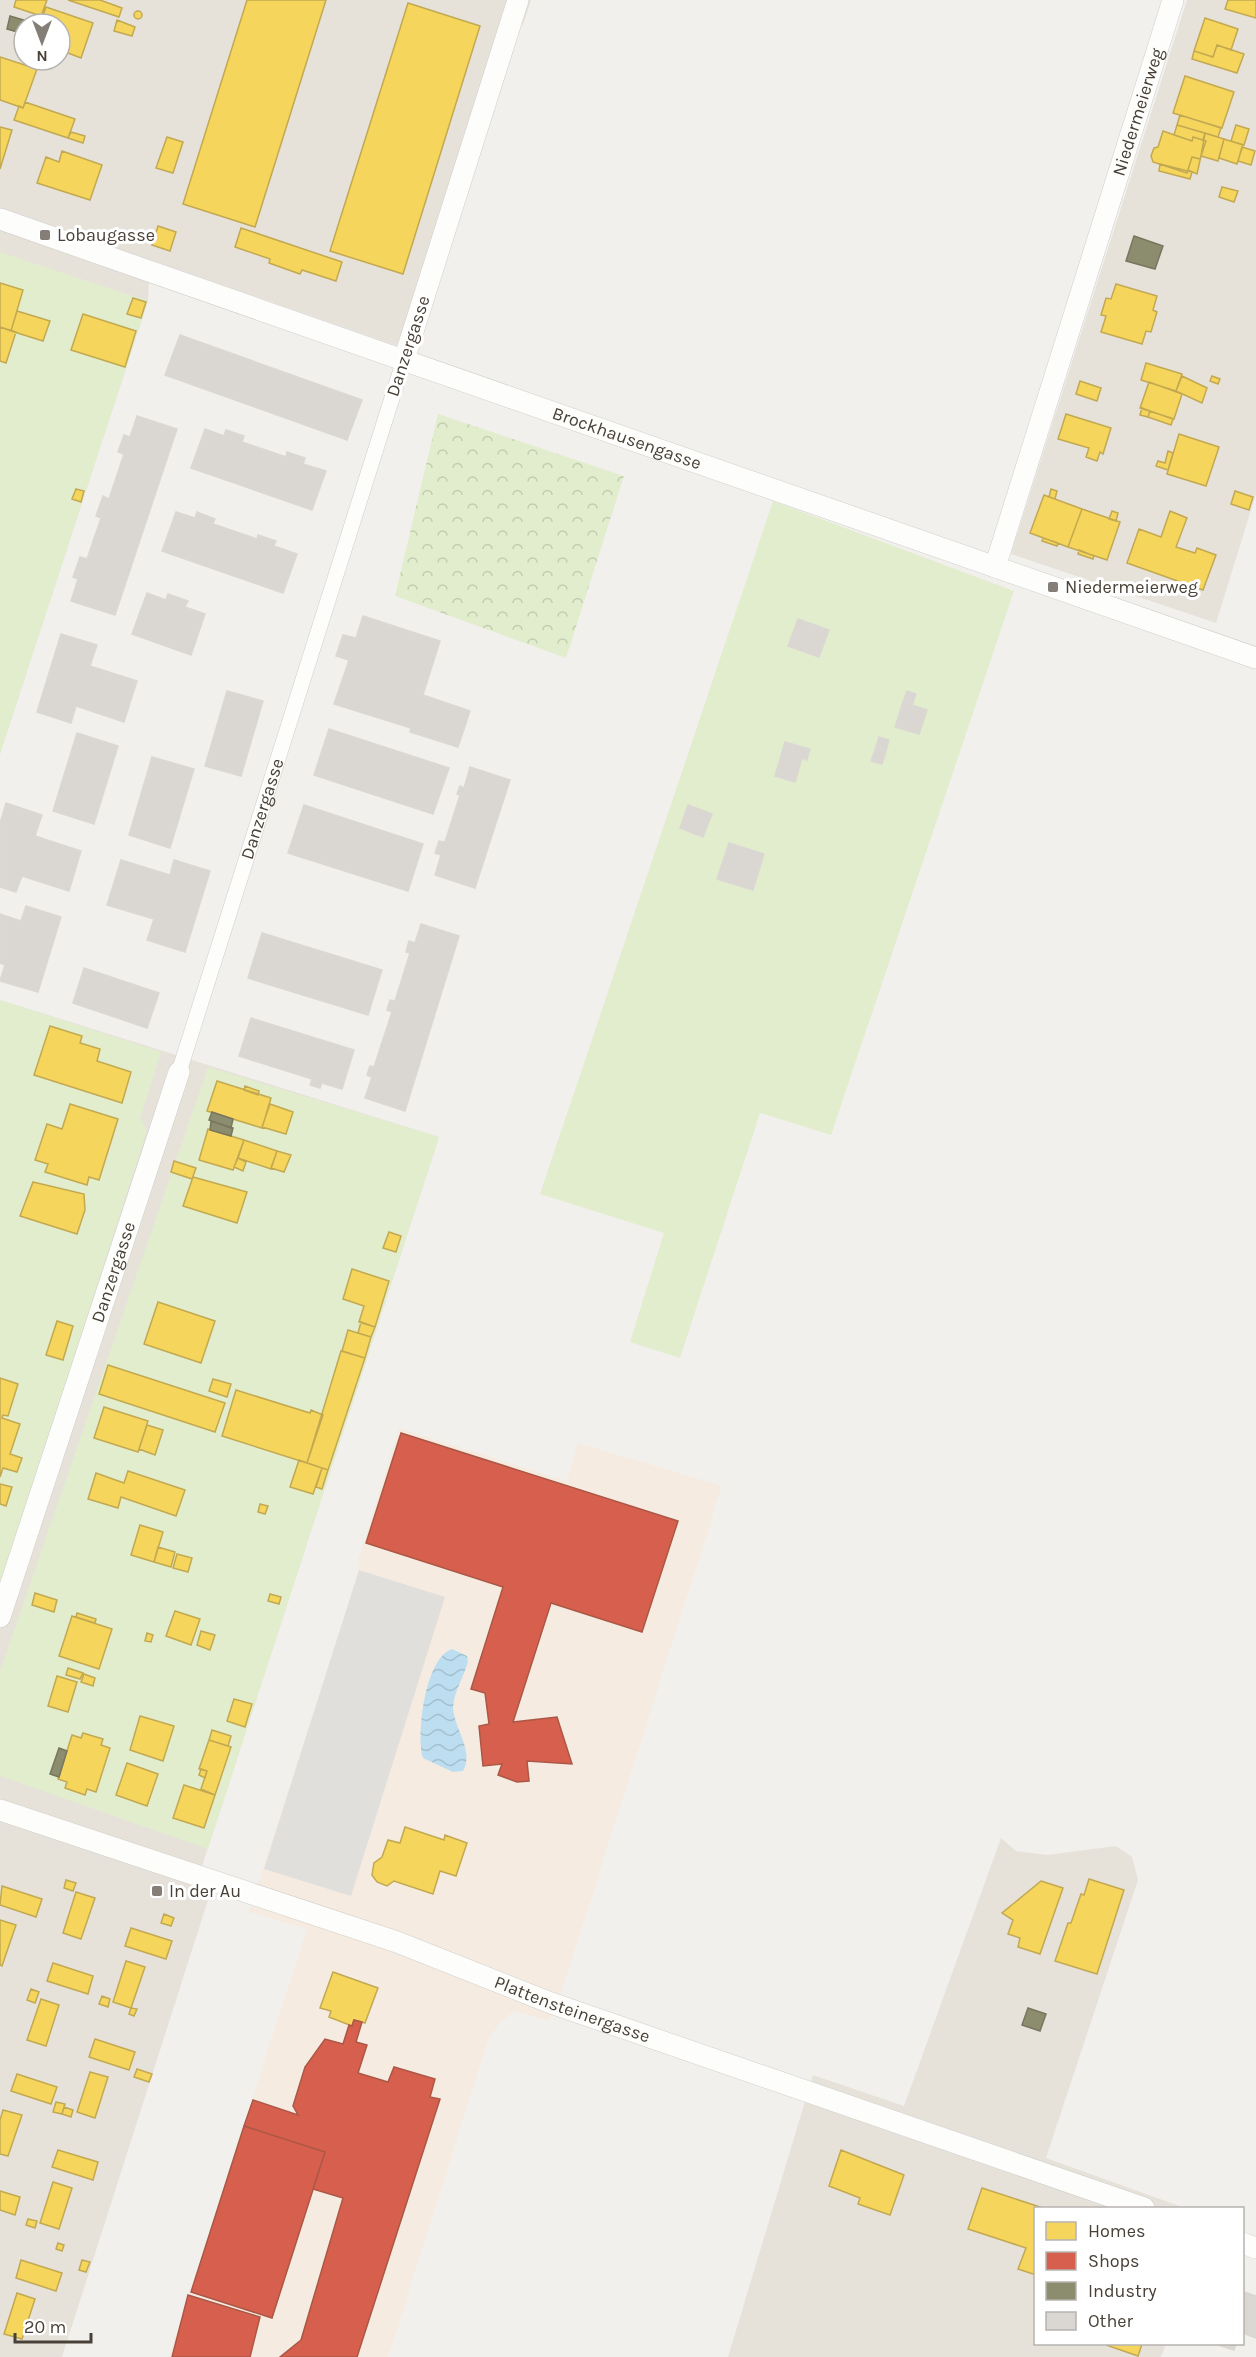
<svg xmlns="http://www.w3.org/2000/svg" width="1256" height="2357" font-family="Karla,sans-serif">
<style>
.residential{fill:#e6e2da;fill-rule:evenodd}
.commercial{fill:#f5ebe0}
.green{fill:#e1edcd}
.forest{fill:url(#forest-crowns)}
.parking{fill:#e1dfdc}
.water{fill:url(#water-waves)}
.homes{fill:#f6d55c;stroke:#c2a951;stroke-width:1.5}
.shops{fill:#d6604d;stroke:#ac5746;stroke-width:1.5}
.industry{fill:#8c8c6e;stroke:#78765e;stroke-width:1.5}
.building{fill:#dad7d3;stroke:#dbd7d2;stroke-width:1.5}
.lines{fill:none;stroke-linecap:round;stroke-linejoin:round}
.pedestrian-casing{stroke:#d0ceca;stroke-width:16}
.minor-casing{stroke:#d0ceca;stroke-width:22}
.pedestrian{stroke:#fdfdfc;stroke-width:15}
.minor{stroke:#fdfdfc;stroke-width:21}
.poi-dot{fill:#847e77;stroke:#fff;stroke-width:2}
.labels{text-anchor:middle;dominant-baseline:central;stroke-width:6;stroke-linejoin:round;paint-order:stroke}
.street-label{font-size:18px;fill:#494137;stroke:#fff}
.poi-label{font-size:18px;fill:#494137;stroke:#fff;text-anchor:start}
</style>
<defs>
<pattern id="forest-crowns" width="20" height="18" patternUnits="userSpaceOnUse" patternTransform="scale(1.5)"><rect width="20" height="18" fill="#e1edcd"/><path d="M2 6a3 3 0 1 1 6 0M12 15a3 3 0 1 1 6 0" fill="none" stroke="#c3ccb1"/></pattern>
<pattern id="water-waves" width="16" height="10" patternUnits="userSpaceOnUse" patternTransform="scale(1.5)"><rect width="16" height="10" fill="#bcdef0"/><path d="M0 5q4-4 8 0t8 0" fill="none" stroke="#a3c0ce"/></pattern>
</defs>
<rect width="100%" height="100%" fill="#f2f0ed"/>
<path class="residential" d="M0 0H531L523 25 507 18 401 347 150 260 148 301 0 754ZM24 24H60V60H24Z
M1187 0H1256V494L1216 623 1011 554Z
M0 1000 439 1137 193 1894 208 1900 62 2357H0Z
M1001 1838 1016 1851 1047 1855 1116 1846 1132 1857 1138 1880 1046 2158 1185 2208H1036V2344H1166L1161 2357H728L813 2075 904 2106Z"/>
<path class="commercial" d="M399 1428 567 1481 578 1443 722 1486 563 1987 549 2021 515 2011 500 2022 488 2040 388 2357H169L307 1929 249 1912 359 1570 358 1560Z"/>
<path class="green" d="M0 252 148 301 0 754Z
M773 501 1014 591 831 1135 760 1113 680 1358 630 1342 664 1233 540 1194Z
M0 1000 161 1052 140 1119 147 1130 0 1587Z
M208 1067 439 1137 208 1849 0 1776V1671Z"/>
<path class="forest" d="M438 414 624 476 566 658 395 596Z"/>
<path class="parking" d="M359 1570 445 1597 351 1896 264 1869Z"/>
<path class="water" d="M452 1649 467 1656 468 1662C464 1676 454 1692 453 1707 453 1726 475 1752 463 1771L453 1772 423 1758C416 1734 425 1658 452 1649Z"/>
<path class="homes" d="M16 0H47L41 16 14 7Z
M68 0H100L122 8 119 17Z
M247 0H326L255 227 183 204Z
M1228 0H1256V18L1225 9Z
M408 3 480 26 403 274 330 251Z
M46 7 93 23 81 58 60 50V24H40Z
M134 15a4 4 0 1 1 8 0a4 4 0 1 1-8 0Z
M1205 18 1238 29 1231 50 1217 45 1213 57 1194 51Z
M117 20 135 27 132 36 114 31Z
M1217 45 1244 54 1237 73 1192 59 1194 51 1213 57Z
M0 57 37 69 23 108 0 100Z
M1185 76 1234 92 1222 128 1173 113Z
M25 102 75 119 68 138 14 120 19 106 23 108Z
M1180 115 1221 128 1218 137 1177 125Z
M1177 125 1205 133 1203 140 1193 137 1192 141 1174 135Z
M1236 125 1249 129 1244 145 1231 141Z
M0 127 12 130 0 169Z
M1163 131 1192 141 1193 137 1206 141 1200 159 1192 157 1187 173 1153 162 1151 156 1154 148 1158 147Z
M71 132 85 136 83 143 68 138Z
M1205 133 1224 139 1218 161 1201 156Z
M167 137 183 142 173 173 156 168Z
M1224 139 1243 145 1237 164 1219 158Z
M1242 147 1255 151 1251 165 1238 161Z
M62 151 102 165 90 200 37 183 46 157 59 162Z
M1201 156 1197 174 1188 170 1192 157 1200 159Z
M1160 164 1192 172 1190 179 1159 171Z
M1222 187 1238 191 1234 202 1219 197Z
M158 226 176 232 170 251 152 245Z
M241 228 342 262 336 281 302 270 300 274 269 263 270 259 235 247Z
M0 283 23 290 11 331 0 327Z
M1116 284 1157 296 1153 310 1157 312 1151 332 1146 331 1142 344 1101 332 1106 316 1101 315 1106 298 1111 299Z
M133 298 146 302 141 318 127 314Z
M17 311 50 321 43 341 11 331Z
M83 314 136 331 125 367 71 350Z
M0 327 16 332 6 363 0 361Z
M1146 363 1182 374 1176 391 1141 380Z
M1182 376 1207 388 1202 403 1176 391Z
M1212 376 1220 379 1218 384 1210 381Z
M1080 381 1101 388 1097 401 1076 394Z
M1149 382 1182 394 1174 419 1140 408Z
M1142 408 1150 411 1148 417 1140 415Z
M1150 411 1173 419 1171 425 1148 417Z
M1066 414 1111 428 1103 454 1100 452 1097 461 1086 457 1089 448 1058 439Z
M1179 434 1219 447 1206 486 1167 474Z
M1168 451 1173 453 1168 470 1156 466 1158 461 1165 463Z
M76 489 84 491 81 502 72 499Z
M1051 489 1057 491 1055 499 1049 497Z
M1235 491 1253 497 1249 510 1231 504Z
M1044 495 1082 509 1068 547 1030 533Z
M1082 509 1120 522 1107 560 1068 547Z
M1112 511 1118 513 1116 521 1109 519Z
M1170 511 1187 518 1176 547 1195 553 1197 548 1216 555 1203 590 1127 563 1139 529 1161 537Z
M1043 538 1058 543 1057 546 1042 541Z
M1079 550 1094 556 1093 559 1078 554Z
M50 1026 82 1036 80 1043 100 1049 97 1061 131 1072 122 1103 34 1075Z
M217 1081 271 1098 262 1128 207 1111Z
M245 1086 259 1091 258 1095 244 1090Z
M70 1104 118 1119 99 1180 89 1177 87 1185 45 1172 48 1164 35 1160 47 1124 62 1129Z
M270 1104 293 1112 286 1134 262 1127Z
M208 1129 244 1140 233 1170 199 1160Z
M244 1140 277 1151 271 1169 238 1158Z
M277 1151 291 1155 284 1172 271 1168Z
M238 1158 246 1162 243 1171 234 1167Z
M174 1161 196 1168 192 1179 171 1172Z
M193 1177 247 1192 237 1223 183 1206Z
M33 1182 84 1194 85 1210 77 1234 20 1216Z
M389 1232 401 1236 396 1252 383 1248Z
M352 1269 389 1281 375 1327 359 1322 364 1306 343 1299Z
M158 1302 215 1321 201 1363 144 1344Z
M57 1321 73 1326 63 1360 46 1355Z
M361 1322 375 1327 371 1337 358 1333Z
M348 1330 371 1337 365 1358 342 1351Z
M341 1351 365 1358 328 1470 307 1463Z
M108 1365 225 1403 215 1432 99 1394Z
M0 1378 18 1384 8 1416 3 1415 2 1418 20 1424 10 1454 22 1458 17 1472 3 1468 0 1477Z
M213 1379 231 1384 227 1397 209 1391Z
M236 1390 310 1413 311 1410 323 1415 307 1463 222 1436Z
M104 1407 148 1421 138 1452 94 1438Z
M147 1425 163 1430 155 1455 139 1449Z
M299 1460 322 1468 313 1494 290 1487Z
M322 1468 328 1470 322 1489 316 1487Z
M128 1471 185 1490 176 1516 121 1497 118 1508 88 1499 96 1473 124 1483Z
M0 1484 12 1487 6 1506 0 1504Z
M260 1504 268 1506 265 1514 258 1512Z
M140 1525 163 1532 154 1562 131 1555Z
M158 1547 175 1552 171 1567 154 1562Z
M177 1554 192 1558 188 1572 173 1568Z
M35 1593 57 1600 54 1612 32 1605Z
M270 1594 281 1597 279 1604 268 1601Z
M175 1611 200 1619 191 1645 166 1636Z
M77 1613 96 1619 95 1623 76 1617Z
M72 1616 112 1629 99 1669 59 1656Z
M201 1631 215 1635 210 1650 197 1645Z
M147 1633 153 1635 151 1642 145 1641Z
M68 1668 83 1673 80 1679 66 1675Z
M84 1674 95 1678 93 1686 81 1682Z
M57 1676 77 1682 68 1712 48 1706Z
M234 1699 252 1704 245 1727 227 1721Z
M140 1716 174 1726 163 1761 130 1750Z
M212 1730 231 1736 228 1746 209 1740Z
M83 1733 103 1739 101 1745 110 1748 96 1792 87 1789 85 1795 65 1788 67 1782 58 1779 72 1735 81 1738Z
M209 1740 231 1747 215 1795 201 1789 207 1771 199 1769Z
M127 1763 158 1774 147 1806 116 1795Z
M201 1769 207 1771 205 1778 199 1775Z
M184 1785 215 1795 204 1828 173 1818Z
M405 1827 444 1840 445 1835 467 1843 456 1876 440 1871 433 1894 394 1881 387 1886 377 1882 372 1875 374 1863 382 1857 388 1840 400 1843Z
M1089 1879 1124 1890 1097 1974 1055 1961 1068 1923H1071L1081 1894 1084 1895Z
M66 1880 76 1883 73 1891 64 1888Z
M1041 1881 1063 1888 1040 1954 1018 1947 1020 1938 1008 1934 1013 1920 1002 1913Z
M2 1886 42 1899 36 1917 0 1905Z
M76 1892 95 1898 81 1939 63 1933Z
M164 1914 174 1918 171 1926 161 1923Z
M0 1920 16 1925 2 1966 0 1965Z
M131 1928 172 1941 166 1959 125 1946Z
M126 1961 145 1967 131 2008 113 2002Z
M53 1963 93 1976 88 1994 47 1981Z
M333 1972 378 1988 365 2023 354 2020 352 2026 329 2017 331 2011 320 2008Z
M31 1989 39 1992 35 2003 27 2000Z
M102 1996 110 1999 108 2007 99 2004Z
M41 1999 59 2005 46 2046 27 2040Z
M131 2008 137 2009 134 2016 129 2014Z
M95 2039 135 2052 129 2070 89 2057Z
M137 2069 152 2074 149 2082 134 2077Z
M90 2072 108 2077 95 2118 77 2112Z
M17 2074 57 2087 51 2104 11 2091Z
M56 2102 65 2104 62 2114 53 2112Z
M64 2107 73 2110 71 2117 62 2114Z
M3 2110 22 2115 8 2156 0 2154V2120Z
M58 2150 98 2162 93 2180 52 2167Z
M841 2150 904 2175 890 2215 858 2204 860 2198 829 2186Z
M53 2182 72 2188 59 2229 40 2223Z
M982 2188 1043 2208H1036V2275L1018 2269 1026 2248 968 2229Z
M0 2191 20 2197 15 2215 0 2210Z
M28 2219 37 2221 35 2228 26 2225Z
M58 2243 64 2245 62 2251 56 2249Z
M21 2260 62 2273 56 2291 16 2278Z
M82 2260 90 2262 86 2272 79 2270Z
M17 2293 35 2299 22 2339 4 2334Z
M1106 2345V2344H1142L1138 2356Z"/>
<path class="shops" d="M401 1433 678 1521 642 1632 551 1603 513 1722 557 1717 572 1764 527 1761 529 1781 517 1782 498 1775 502 1764 483 1766 479 1726 489 1724 485 1693 471 1689 503 1587 366 1543Z
M354 2020 362 2022 356 2042 367 2045 358 2073 388 2082 394 2067 435 2079 430 2097 440 2099 357 2357H280L301 2340 343 2198 313 2189 325 2152 244 2126 253 2100 298 2115 293 2106 305 2067 325 2039 343 2044 349 2025 352 2026Z
M244 2126 325 2152 272 2318 191 2292Z
M188 2295 260 2317 250 2357H172Z"/>
<path class="industry" d="M10 16 34 23 33 24H24V34L7 29Z
M1134 236 1163 246 1155 269 1126 261Z
M212 1112 233 1119 231 1128 209 1120Z
M211 1121 233 1128 231 1136 210 1130Z
M59 1748 67 1751 59 1777 50 1774Z
M1028 2008 1046 2014 1040 2031 1022 2025Z"/>
<path class="building" d="M180 335 362 400 347 440 165 375Z
M137 416 177 429 115 615 71 601 78 579 73 577 80 557 87 559 101 518 96 516 103 496 109 499 124 454 118 452 124 435 130 437Z
M205 429 224 436 226 430 244 436 242 442 286 457 287 452 305 458 303 464 326 471 312 510 191 468Z
M176 512 195 518 197 512 215 519 213 524 257 539 258 535 276 541 274 546 297 554 283 593 162 551Z
M147 593 166 600 168 594 188 601 185 607 205 614 191 655 132 634Z
M363 616 440 641 423 695 470 711 458 747 410 732 411 728 334 704 349 660 336 656 343 635 356 638Z
M798 619 829 630 819 657 788 646Z
M61 634 97 645 90 666 137 681 124 722 76 706 71 723 37 712Z
M227 691 263 701 241 776 205 766Z
M907 691 916 694 912 705 903 702Z
M903 702 927 710 919 734 895 727Z
M329 729 449 768 433 814 314 775Z
M77 733 118 746 94 824 53 811Z
M879 737 889 740 886 751 876 747Z
M785 742 810 749 807 760 802 758 795 782 775 776Z
M876 747 886 751 882 764 871 761Z
M152 757 194 769 170 848 129 835Z
M470 767 510 780 475 888 435 875 441 855 435 853 439 841 445 842 460 795 457 794 460 786 464 788Z
M6 803 42 815 35 836 81 851 69 891 22 876 16 892 0 887V823Z
M304 805 423 844 408 891 288 853Z
M688 805 712 814 703 837 680 828Z
M729 843 764 854 753 890 717 879Z
M121 860 170 875 174 860 210 871 185 952 147 940 154 919 107 905Z
M26 906 61 917 38 992 0 981 5 965 0 963V914L21 921Z
M421 924 459 936 405 1111 365 1098 372 1077 367 1075 370 1066 374 1067 392 1012 387 1010 390 1000 395 1001 410 953 406 952 409 941 415 943Z
M262 933 382 970 368 1015 248 978Z
M84 968 159 993 147 1028 73 1003Z
M251 1018 354 1050 342 1089 322 1083 320 1088 310 1085 312 1079 239 1056Z
M1242 2291 1256 2296V2338L1242 2333Z
M1215 2344H1236L1234 2350Z"/>
<g class="lines">
<g class="pedestrian-casing">
<g id="pedestrian">
<path id="s1" d="M179 1072 404 360"/>
</g>
</g>
<g class="minor-casing">
<g id="minor">
<path id="s2" d="M0 219 1256 658"/>
<path d="M404 360 518 0"/>
<path id="s3" d="M995 567 1173 0"/>
<path id="s4" d="M0 1617 179 1072"/>
<path id="s5" d="M0 1810 397 1942 551 2003 1144 2208"/>
<path d="M1242 2243 1256 2248"/>
</g>
</g>
<use href="#pedestrian" class="pedestrian"/>
<use href="#minor" class="minor"/>
</g>
<g class="poi-dot">
<rect x="39" y="229" width="12" height="12" rx="3"/>
<rect x="1047" y="581" width="12" height="12" rx="3"/>
<rect x="151" y="1885" width="12" height="12" rx="3"/>
</g>
<g class="labels">
<g class="street-label">
<text stroke="none"><textPath href="#s3" startOffset="477">Niedermeierweg</textPath></text>
<text transform="translate(408 346) rotate(-72)">Danzergasse</text>
<text stroke="none"><textPath href="#s2" startOffset="664">Brockhausengasse</textPath></text>
<text stroke="none"><textPath href="#s1" startOffset="276">Danzergasse</textPath></text>
<text stroke="none"><textPath href="#s4" startOffset="363">Danzergasse</textPath></text>
<text stroke="none"><textPath href="#s5" startOffset="606">Plattensteinergasse</textPath></text>
</g>
<g class="poi-label">
<text x="57" y="235">Lobaugasse</text>
<text x="1065" y="587">Niedermeierweg</text>
<text x="169" y="1891">In der Au</text>
</g>
</g>
<rect x="1034" y="2207" width="210" height="138" fill="#ffffff" stroke="#b6b3af" stroke-width="1.5"/>
<rect x="1046" y="2222" width="30" height="18" fill="#f6d55c" stroke="#b6b3af" stroke-width="1.5"/>
<text x="1088" y="2237" font-size="18" fill="#494137">Homes</text>
<rect x="1046" y="2252" width="30" height="18" fill="#d6604d" stroke="#b6b3af" stroke-width="1.5"/>
<text x="1088" y="2267" font-size="18" fill="#494137">Shops</text>
<rect x="1046" y="2282" width="30" height="18" fill="#8c8c6e" stroke="#b6b3af" stroke-width="1.5"/>
<text x="1088" y="2297" font-size="18" fill="#494137">Industry</text>
<rect x="1046" y="2312" width="30" height="18" fill="#dad7d3" stroke="#b6b3af" stroke-width="1.5"/>
<text x="1088" y="2327" font-size="18" fill="#494137">Other</text>
<g transform="translate(42 42) rotate(180)"><circle r="28" fill="#ffffff" stroke="#b6b3af" stroke-width="1.5"/>
<path d="M0-4.5L10 22L0 15L-10 22Z" fill="#847e77"/>
<text y="-9" font-size="16" font-weight="bold" text-anchor="middle" fill="#494137">N</text>
</g>
<path d="M15 2333v9h76v-9" fill="none" stroke="#494137" stroke-width="3"/>
<text x="24" y="2333" font-size="18" fill="#494137" stroke="#ffffff" stroke-width="4.5" paint-order="stroke">20 m</text>
</svg>
